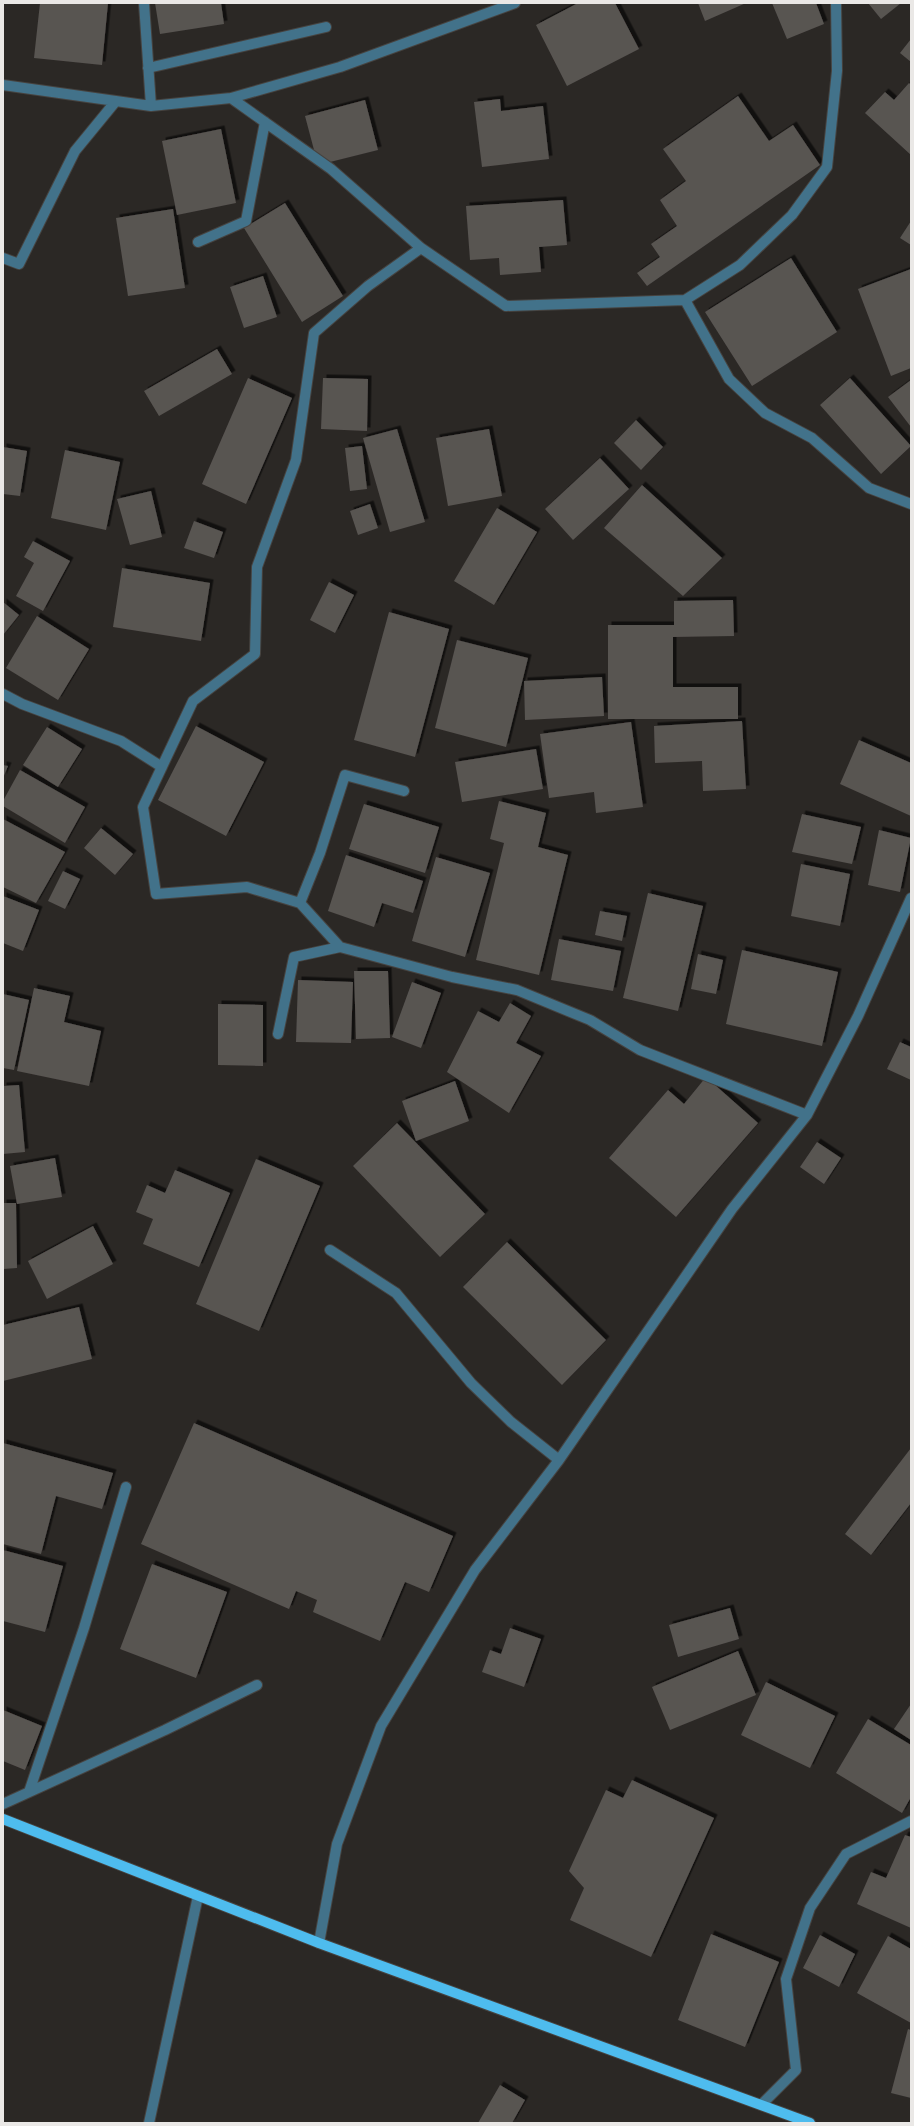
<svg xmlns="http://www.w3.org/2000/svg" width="914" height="2126" font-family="'Crimson Pro',serif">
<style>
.building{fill:#585451;filter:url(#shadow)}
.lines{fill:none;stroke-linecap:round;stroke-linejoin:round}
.minor-casing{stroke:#464340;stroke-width:12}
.major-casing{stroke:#464340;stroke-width:12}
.minor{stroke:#42728a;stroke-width:10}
.major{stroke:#4ebcee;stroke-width:10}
</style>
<defs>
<filter id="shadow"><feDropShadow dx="3.5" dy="-3.5" stdDeviation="0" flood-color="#0009"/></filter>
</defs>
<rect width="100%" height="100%" fill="#2b2825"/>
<path class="building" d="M40 3H108L102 65 34 58Z
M155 3H221L224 24 160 34Z
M578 3H615L639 49 567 86 536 25Z
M698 3H746L705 21Z
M772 3H816L824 24 787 39Z
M868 3H901L881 19Z
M911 39V62L900 53Z
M909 83 911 85V155L865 113 885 92 894 100Z
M738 96 769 141 793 125 820 165 647 286 637 273 660 257 651 244 677 226 660 200 686 181 663 149Z
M500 99 501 111 543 106 549 159 482 167 474 102Z
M365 100 378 150 318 165 305 116Z
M221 129 236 203 177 215 162 141Z
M563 200 567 245 539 247 541 272 500 275 499 258 470 260 466 206Z
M285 203 343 296 302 322 244 228Z
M173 209 185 288 128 296 116 218Z
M911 221V245L900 238Z
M791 258 837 332 752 386 705 312Z
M911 269V368L891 376 858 289Z
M263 276 277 317 244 328 230 287Z
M217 349 232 374 159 416 144 391Z
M248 378 292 398 246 504 202 484Z
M323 378 368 379 367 431 321 429Z
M850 378 911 446 881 474 820 405Z
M911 380V427L888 397Z
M636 420 663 447 641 470 614 443Z
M397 429 425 522 390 532 363 438Z
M489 429 502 496 448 506 436 438Z
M362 446 367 489 350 491 345 448Z
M3 447 27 451 20 496 3 494Z
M65 450 120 462 106 530 51 518Z
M600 458 629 489 573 540 545 509Z
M642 485 722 558 683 596 604 528Z
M151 491 162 537 130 545 117 499Z
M370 504 378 528 358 535 350 511Z
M497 508 537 532 494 605 454 581Z
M194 521 223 532 214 558 184 548Z
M33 541 70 561 43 611 16 596 34 563 24 557Z
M122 568 210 583 201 641 113 627Z
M329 582 354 595 335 633 310 620Z
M733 600 734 636 673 637V687H738V719H608V625H674V601Z
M3 602 19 615 3 635Z
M389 612 449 629 415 757 354 740Z
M37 616 89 649 58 700 6 668Z
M457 640 528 658 506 747 435 728Z
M602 677 604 716 525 720 524 681Z
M742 721 746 789 703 791 702 761 655 763 654 726Z
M631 722 643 807 596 813 594 792 549 798 540 734Z
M196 726 264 762 226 836 158 800Z
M47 727 82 749 58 787 23 765Z
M859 740 911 763V816L840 784Z
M536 749 543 789 462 802 455 762Z
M3 765 8 766 3 778Z
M20 770 85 807 65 843 3 806V801Z
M499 801 546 813 538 847 568 855 539 975 476 960 504 843 490 839Z
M364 804 439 827 425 873 349 849Z
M802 814 861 827 852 864 792 852Z
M3 819 65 852 36 903 3 887Z
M101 828 133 854 115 875 84 848Z
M879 830 911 838 900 892 868 885Z
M346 855 423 881 413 913 382 903 374 927 328 911Z
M436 857 490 873 465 957 412 941Z
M801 864 850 874 840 926 791 916Z
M63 871 80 879 65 909 48 901Z
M648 893 703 906 678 1011 623 998Z
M3 896 39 910 23 951 3 943Z
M600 911 627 916 622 941 595 935Z
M559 939 621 951 613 991 551 980Z
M742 950 838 972 822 1046 726 1024Z
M698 954 723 960 716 994 691 989Z
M354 971H388L390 1038 356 1039Z
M298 980 353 982 351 1043 296 1042Z
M412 982 441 993 421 1048 392 1037Z
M34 988 70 996 64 1022 101 1031 89 1086 17 1071Z
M3 994 29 1000 14 1070 3 1068Z
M510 1003 531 1016 516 1043 541 1056 509 1113 447 1072 478 1011 499 1022Z
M218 1004 263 1005V1066L218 1065Z
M900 1042 911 1047V1080L887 1069Z
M706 1077 758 1123 676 1217 609 1158 668 1090 684 1104Z
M455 1081 469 1121 416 1141 402 1101Z
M19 1085 25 1152 3 1154V1086Z
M397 1123 485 1214 440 1257 353 1166Z
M817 1142 841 1158 824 1184 800 1167Z
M55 1158 62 1197 17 1204 10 1166Z
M256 1159 320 1186 259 1331 196 1304Z
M175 1170 230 1193 199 1267 143 1244 153 1219 136 1212 147 1185 165 1193Z
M3 1203H16L17 1268 3 1269Z
M93 1226 113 1264 47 1299 28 1261Z
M507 1242 606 1340 562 1385 463 1287Z
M79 1307 92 1359 3 1381V1325Z
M194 1423 453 1536 429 1592 405 1582 380 1641 313 1612 317 1600 296 1591 289 1609 141 1544Z
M3 1443 113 1473 102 1509 56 1496 41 1554 3 1544Z
M911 1448V1503L871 1555 845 1534Z
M3 1550 63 1566 45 1632 3 1621Z
M152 1564 227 1592 196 1678 120 1649Z
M730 1608 739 1639 678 1657 669 1625Z
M510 1628 541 1639 524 1687 482 1672 490 1650 501 1654Z
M738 1651 756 1695 670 1730 652 1687Z
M766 1682 835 1716 810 1768 741 1735Z
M911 1704V1740L894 1729Z
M3 1710 42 1726 25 1770 3 1761Z
M868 1719 911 1745V1797L902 1813 836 1773Z
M632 1780 714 1818 651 1957 570 1920 584 1888 569 1871 606 1790 623 1798Z
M905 1835 911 1837V1928L857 1904 871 1872 886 1878Z
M711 1934 779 1962 745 2047 678 2020Z
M820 1935 855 1954 839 1987 803 1968Z
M888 1936 911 1949V2023L857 1993Z
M908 2029 911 2030V2098L891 2093Z
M500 2085 525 2100 512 2123H478Z"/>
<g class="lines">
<g class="minor-casing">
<path id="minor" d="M144 3 151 106
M148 68 326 27
M3 85 151 106 231 98 340 67 515 3
M231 98 331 169 421 248 506 306 685 300 729 379 765 413 812 438 869 488 911 504
M198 242 246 221 265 122
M3 258 19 264 75 151 116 101
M685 300 740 265 792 215 827 167 837 71 836 3
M3 694 22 704 121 741 162 767
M300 903 320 853 345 775 404 791
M340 947 300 903 247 887 156 894 143 807 193 701 255 654 257 567 296 460 314 333 368 286 421 248
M278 1034 294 957 340 947 452 977 517 990 590 1020 640 1050 807 1115
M330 1250 396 1293 471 1383 511 1422 559 1460
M29 1792 84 1628 126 1487
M3 1804 165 1730 257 1685
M319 1943 337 1844 381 1726 475 1570 559 1460 732 1209 807 1115 858 1016 911 898
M762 2104 796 2070 786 1979 810 1908 846 1854 911 1821
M149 2123 198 1896"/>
</g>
<g class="major-casing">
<path id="major" d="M3 1819 319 1943 810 2123"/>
</g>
<use href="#minor" class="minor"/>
<use href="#major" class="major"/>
</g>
<rect width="914" height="2126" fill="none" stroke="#eae8e6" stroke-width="8"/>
</svg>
